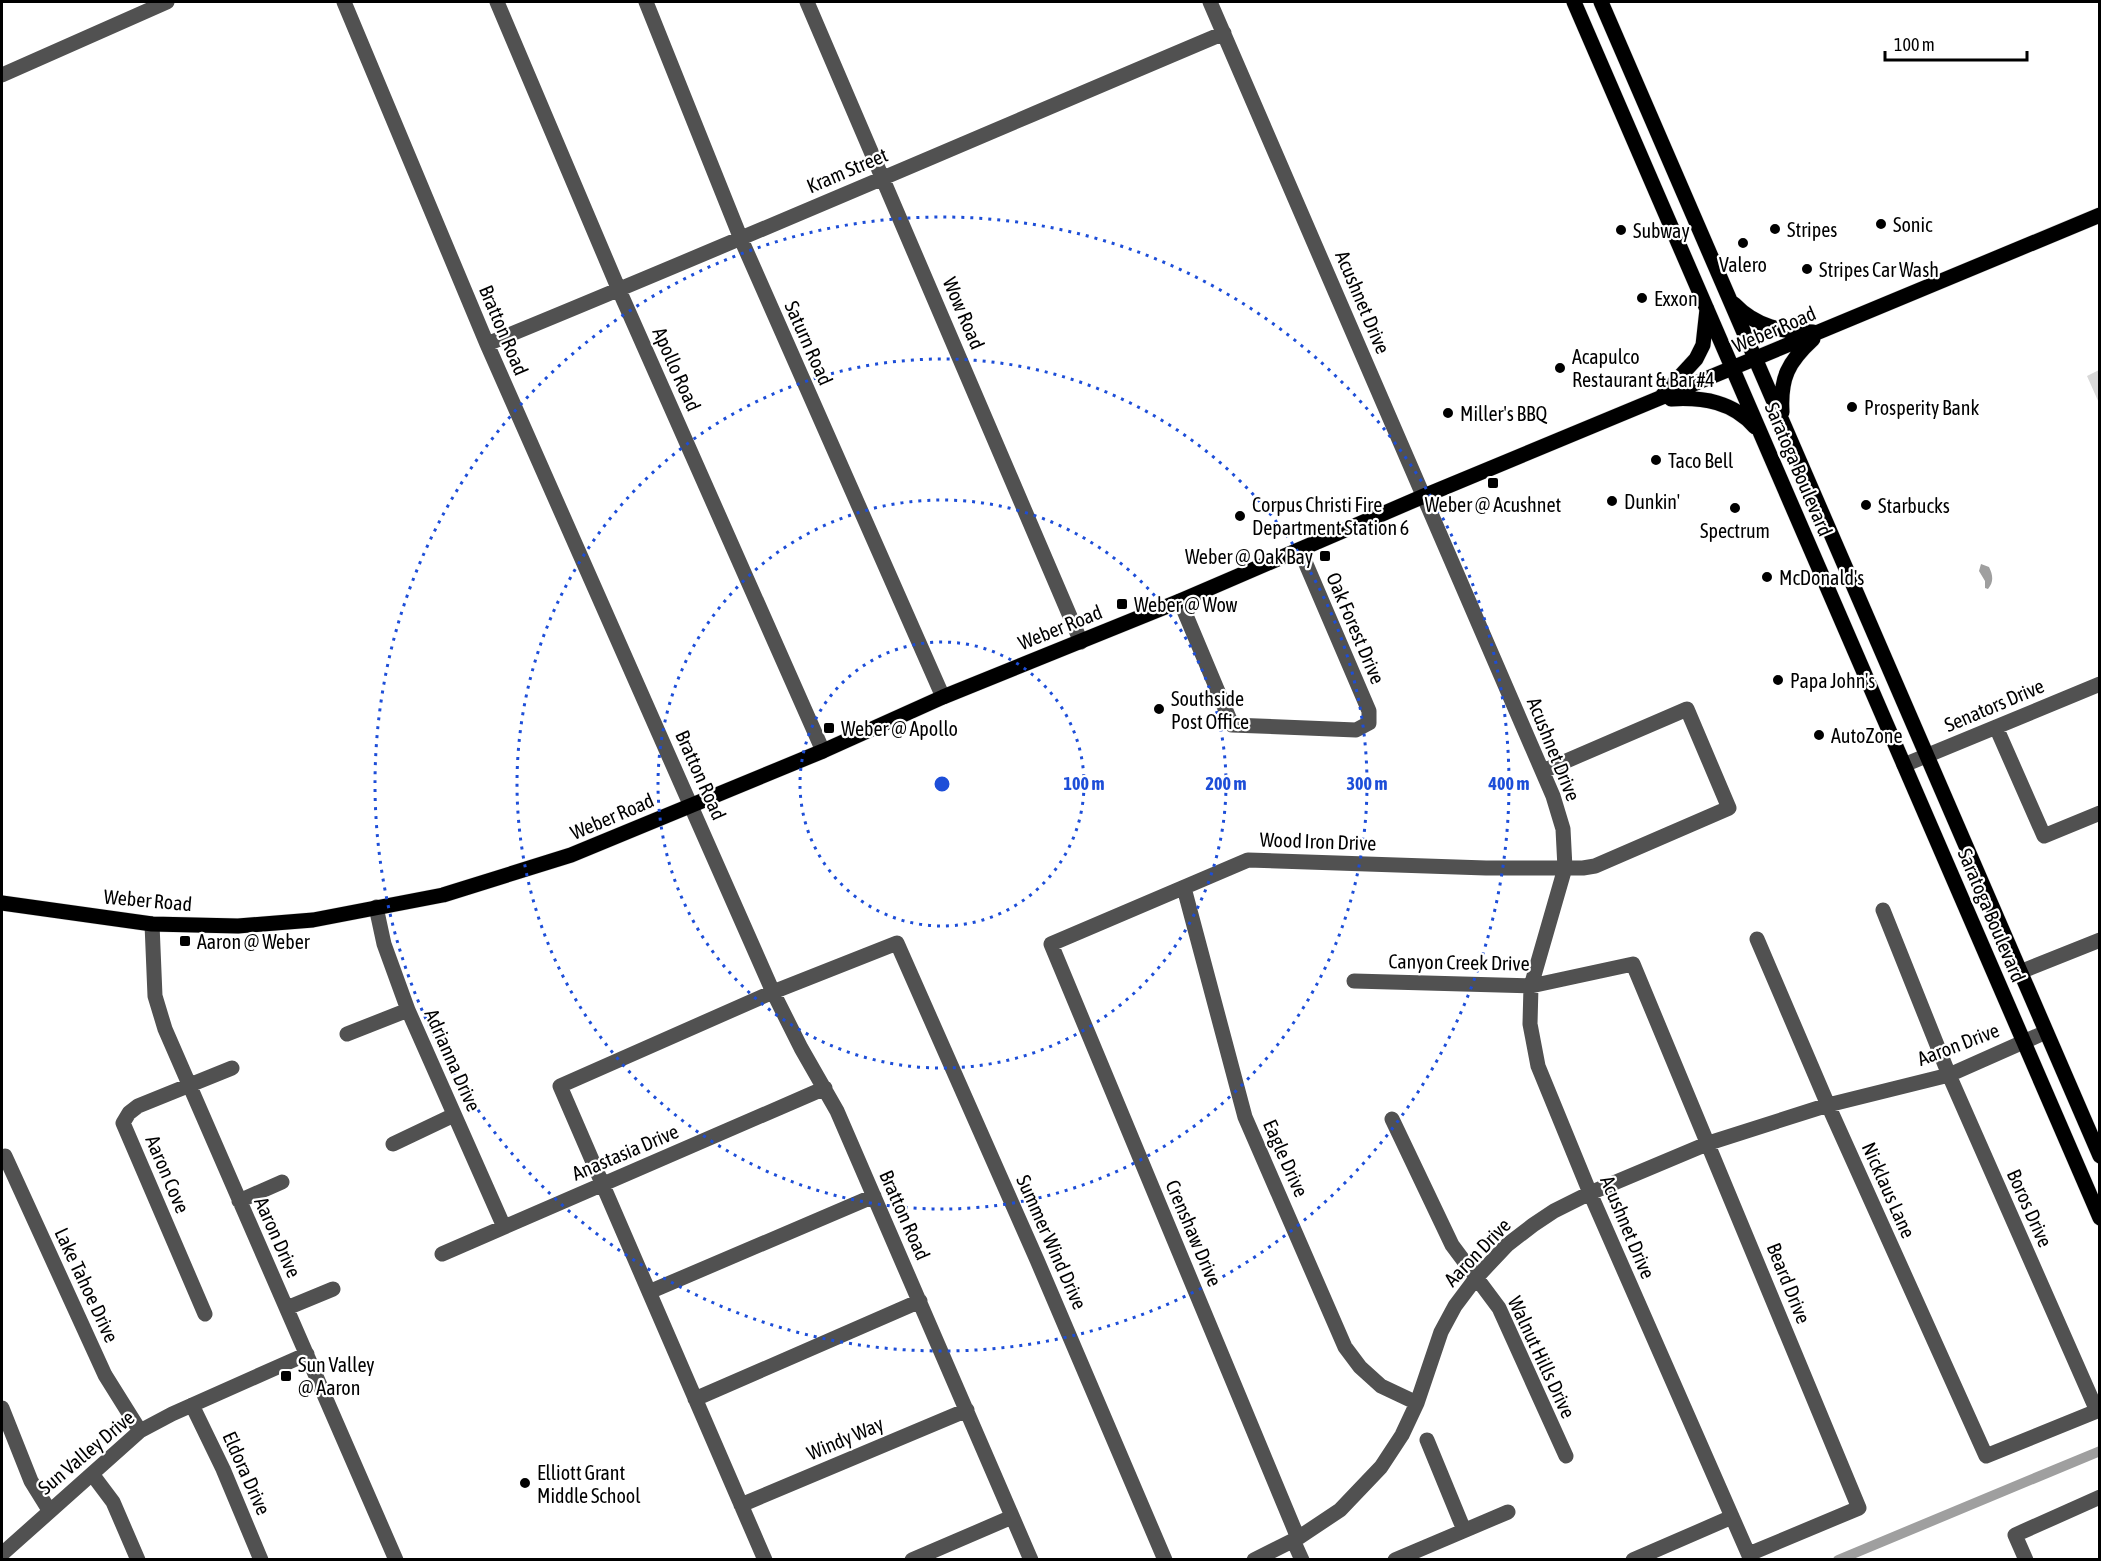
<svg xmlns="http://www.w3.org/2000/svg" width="2101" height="1561" font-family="'Asap Condensed',sans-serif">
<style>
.green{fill:#d8d8d8}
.water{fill:#9f9f9f}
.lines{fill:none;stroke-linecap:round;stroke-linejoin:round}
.canal{stroke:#9f9f9f;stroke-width:10}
.major-casing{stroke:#dbdbdb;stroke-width:16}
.minor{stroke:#515151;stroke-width:15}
.major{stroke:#000;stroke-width:15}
.ring{fill:none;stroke:#1d4ed8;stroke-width:3;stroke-dasharray:3 6}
.poi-dot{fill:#000;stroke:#fff;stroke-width:2}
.labels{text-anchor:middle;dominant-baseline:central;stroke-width:4.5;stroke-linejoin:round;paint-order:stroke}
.street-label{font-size:20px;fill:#000;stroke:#fff}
.poi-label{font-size:20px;fill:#000;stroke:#fff;text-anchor:start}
.centre{fill:#1d4ed8;stroke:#fff;stroke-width:3}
.ring-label{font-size:18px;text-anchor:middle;font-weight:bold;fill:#1d4ed8;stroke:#fff;stroke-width:4.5;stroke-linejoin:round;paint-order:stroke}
</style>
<rect width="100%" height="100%" fill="#fff"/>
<path class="green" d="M2099 370V403L2087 376Z"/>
<path class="water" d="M1981 564 1989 567C1993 575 1994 582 1988 589L1985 588V581L1979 571Z"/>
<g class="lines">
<path class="canal" d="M1838 1560 2100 1451"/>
<g class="major-casing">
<path id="major" d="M1574 2 2100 1218
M1601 2 2100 1156
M1734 304C1756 327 1782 332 1813 332
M1662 396 1696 359 1703 345 1707 309
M1671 399C1704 397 1733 402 1755 427
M1782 412C1780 378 1788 362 1813 339
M2 903 152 924 238 926 313 920 443 895 571 855 823 751 943 697 1180 601 1424 496 2100 215"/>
</g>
<path class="minor" d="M344 2 487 344 773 992 801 1048 837 1111 1031 1560
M497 2 619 290 823 751
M646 2 741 239 943 697
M807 2 1081 642
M1210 2 1553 796 1563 829 1565 868 1531 986 1530 1024 1538 1066 1590 1193 1751 1560
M2 75 167 2
M487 344C734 243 978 137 1224 33
M1180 601 1232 725 1356 730 1369 723V711L1300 550
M1996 727 2044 836 2100 813
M1904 765 2100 684
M1184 888 1245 1117 1345 1347 1360 1367 1381 1386 1417 1403
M376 907 384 944 408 1010 504 1227
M152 924 155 996 165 1029 396 1560
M1757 939 1828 1105 1986 1456 2097 1411 1949 1075 1883 910
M2020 972 2100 940
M1354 981 1531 986 1633 964 1859 1508 1749 1554
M347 1034 408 1010
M1392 1119 1452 1245 1499 1308 1566 1456
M393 1144 454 1115
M2 1157 5 1156 105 1375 140 1431
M239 1201 282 1182
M442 1254 825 1088
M649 1292 874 1196
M287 1308 333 1289
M205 1314 123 1123 129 1113 138 1106 232 1068
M695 1399 920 1301
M192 1405 223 1469 261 1560
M2 1408 31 1481 49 1510
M1427 1440 1464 1530
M92 1474 113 1502 138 1560
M741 1505 967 1410
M1298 1538 1051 944 1248 860 1486 868H1583L1595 866 1729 808 1687 709 1543 771
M1293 1540 1302 1560
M2 1554 140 1431 172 1414 307 1354
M765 1560 560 1086 773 992 897 943 1037 1260 1165 1560
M912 1560 1012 1517
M1254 1560 1298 1538 1340 1510 1381 1467 1402 1435 1417 1403 1441 1332 1455 1306 1476 1278 1507 1245 1533 1225 1554 1211 1590 1193 1709 1143 1828 1105 1949 1075 2046 1032
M1395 1560 1508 1512
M1633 1560 1732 1517
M2026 1560 2015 1535 2100 1497"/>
<use href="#major" class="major"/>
</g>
<g class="ring">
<circle cx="942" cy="784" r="142"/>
<circle cx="942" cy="784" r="284"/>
<circle cx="942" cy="784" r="425"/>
<circle cx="942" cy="784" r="567"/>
</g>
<g class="poi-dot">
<circle cx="1881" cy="224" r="6"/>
<circle cx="1775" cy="229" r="6"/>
<circle cx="1621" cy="230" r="6"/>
<circle cx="1743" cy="243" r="6"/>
<circle cx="1807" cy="269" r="6"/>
<circle cx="1642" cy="298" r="6"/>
<circle cx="1560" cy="368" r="6"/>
<circle cx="1852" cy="407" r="6"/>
<circle cx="1448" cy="413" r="6"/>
<circle cx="1656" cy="460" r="6"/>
<rect x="1487" y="477" width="12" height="12" rx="3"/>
<circle cx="1612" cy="501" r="6"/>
<circle cx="1866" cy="505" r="6"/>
<circle cx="1735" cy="508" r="6"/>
<circle cx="1240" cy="516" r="6"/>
<rect x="1319" y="550" width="12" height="12" rx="3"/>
<circle cx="1767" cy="577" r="6"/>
<rect x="1116" y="598" width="12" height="12" rx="3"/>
<circle cx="1778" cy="680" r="6"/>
<circle cx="1159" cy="709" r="6"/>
<rect x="823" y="722" width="12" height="12" rx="3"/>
<circle cx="1819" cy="735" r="6"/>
<rect x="179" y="935" width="12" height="12" rx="3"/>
<rect x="280" y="1370" width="12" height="12" rx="3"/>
<circle cx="525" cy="1483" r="6"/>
</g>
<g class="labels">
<g class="street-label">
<text transform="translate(847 170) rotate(-23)">Kram Street</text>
<text transform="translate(1363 302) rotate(67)">Acushnet Drive</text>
<text transform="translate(964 313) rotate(67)">Wow Road</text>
<text transform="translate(1774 329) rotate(-23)">Weber Road</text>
<text transform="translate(504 330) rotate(67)">Bratton Road</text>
<text transform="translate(809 343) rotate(66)">Saturn Road</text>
<text transform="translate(677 369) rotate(66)">Apollo Road</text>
<text transform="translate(1799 469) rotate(67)">Saratoga Boulevard</text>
<text transform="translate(1060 627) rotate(-22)">Weber Road</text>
<text transform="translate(1356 628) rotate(67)">Oak Forest Drive</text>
<text transform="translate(1994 705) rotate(-23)">Senators Drive</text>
<text transform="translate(1554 749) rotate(68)">Acushnet Drive</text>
<text transform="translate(701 775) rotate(66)">Bratton Road</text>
<text transform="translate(612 816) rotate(-23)">Weber Road</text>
<text transform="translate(1318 841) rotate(2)">Wood Iron Drive</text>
<text transform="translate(148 900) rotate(5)">Weber Road</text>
<text transform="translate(1992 915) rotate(67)">Saratoga Boulevard</text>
<text transform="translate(1459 962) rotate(1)">Canyon Creek Drive</text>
<text transform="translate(1958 1044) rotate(-21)">Aaron Drive</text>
<text transform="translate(453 1060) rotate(66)">Adrianna Drive</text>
<text transform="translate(625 1152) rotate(-23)">Anastasia Drive</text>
<text transform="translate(1286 1158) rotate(66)">Eagle Drive</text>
<text transform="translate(168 1174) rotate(67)">Aaron Cove</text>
<text transform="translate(1889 1190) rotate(66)">Nicklaus Lane</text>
<text transform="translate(2030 1208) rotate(66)">Boros Drive</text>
<text transform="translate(905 1215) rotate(66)">Bratton Road</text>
<text transform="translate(1628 1227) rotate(67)">Acushnet Drive</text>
<text transform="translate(1194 1233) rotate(67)">Crenshaw Drive</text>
<text transform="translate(278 1237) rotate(66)">Aaron Drive</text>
<text transform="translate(1052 1242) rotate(66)">Summer Wind Drive</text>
<text transform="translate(1477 1252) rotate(-46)">Aaron Drive</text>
<text transform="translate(1789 1283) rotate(68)">Beard Drive</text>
<text transform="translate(87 1285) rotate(65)">Lake Tahoe Drive</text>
<text transform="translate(1542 1357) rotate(65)">Walnut Hills Drive</text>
<text transform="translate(845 1438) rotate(-23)">Windy Way</text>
<text transform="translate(86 1452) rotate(-40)">Sun Valley Drive</text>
<text transform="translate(247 1473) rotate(66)">Eldora Drive</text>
</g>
<g class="poi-label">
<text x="1893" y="224">Sonic</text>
<text x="1787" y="229">Stripes</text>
<text x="1633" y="230">Subway</text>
<text x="1743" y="264" text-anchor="middle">Valero</text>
<text x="1819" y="269">Stripes Car Wash</text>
<text x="1654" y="298">Exxon</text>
<text x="1572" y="356">Acapulco<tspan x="1572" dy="23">Restaurant &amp; Bar #4</tspan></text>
<text x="1864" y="407">Prosperity Bank</text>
<text x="1460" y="413">Miller's BBQ</text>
<text x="1668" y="460">Taco Bell</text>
<text x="1624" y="501">Dunkin'</text>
<text x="1252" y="504">Corpus Christi Fire<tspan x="1252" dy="23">Department Station 6</tspan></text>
<text x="1493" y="504" text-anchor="middle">Weber @ Acushnet</text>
<text x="1878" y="505">Starbucks</text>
<text x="1735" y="530" text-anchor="middle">Spectrum</text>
<text x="1313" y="556" text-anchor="end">Weber @ Oak Bay</text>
<text x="1779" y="577">McDonald's</text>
<text x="1134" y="604">Weber @ Wow</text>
<text x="1790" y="680">Papa John's</text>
<text x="1171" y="698">Southside<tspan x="1171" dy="23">Post Office</tspan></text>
<text x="841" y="728">Weber @ Apollo</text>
<text x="1831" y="735">AutoZone</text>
<text x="197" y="941">Aaron @ Weber</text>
<text x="298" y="1364">Sun Valley<tspan x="298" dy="23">@ Aaron</tspan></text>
<text x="537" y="1472">Elliott Grant<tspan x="537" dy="23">Middle School</tspan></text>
</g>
</g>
<circle cx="942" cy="784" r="9" class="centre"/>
<g class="ring-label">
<text x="1084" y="790">100 m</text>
<text x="1226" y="790">200 m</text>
<text x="1367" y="790">300 m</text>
<text x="1509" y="790">400 m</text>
</g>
<rect width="2101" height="1561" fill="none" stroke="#000000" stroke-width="6"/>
<path d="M1885 51v9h142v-9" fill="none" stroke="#000000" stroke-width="3"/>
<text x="1894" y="51" font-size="18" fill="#000000" stroke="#ffffff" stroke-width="4.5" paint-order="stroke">100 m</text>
</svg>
